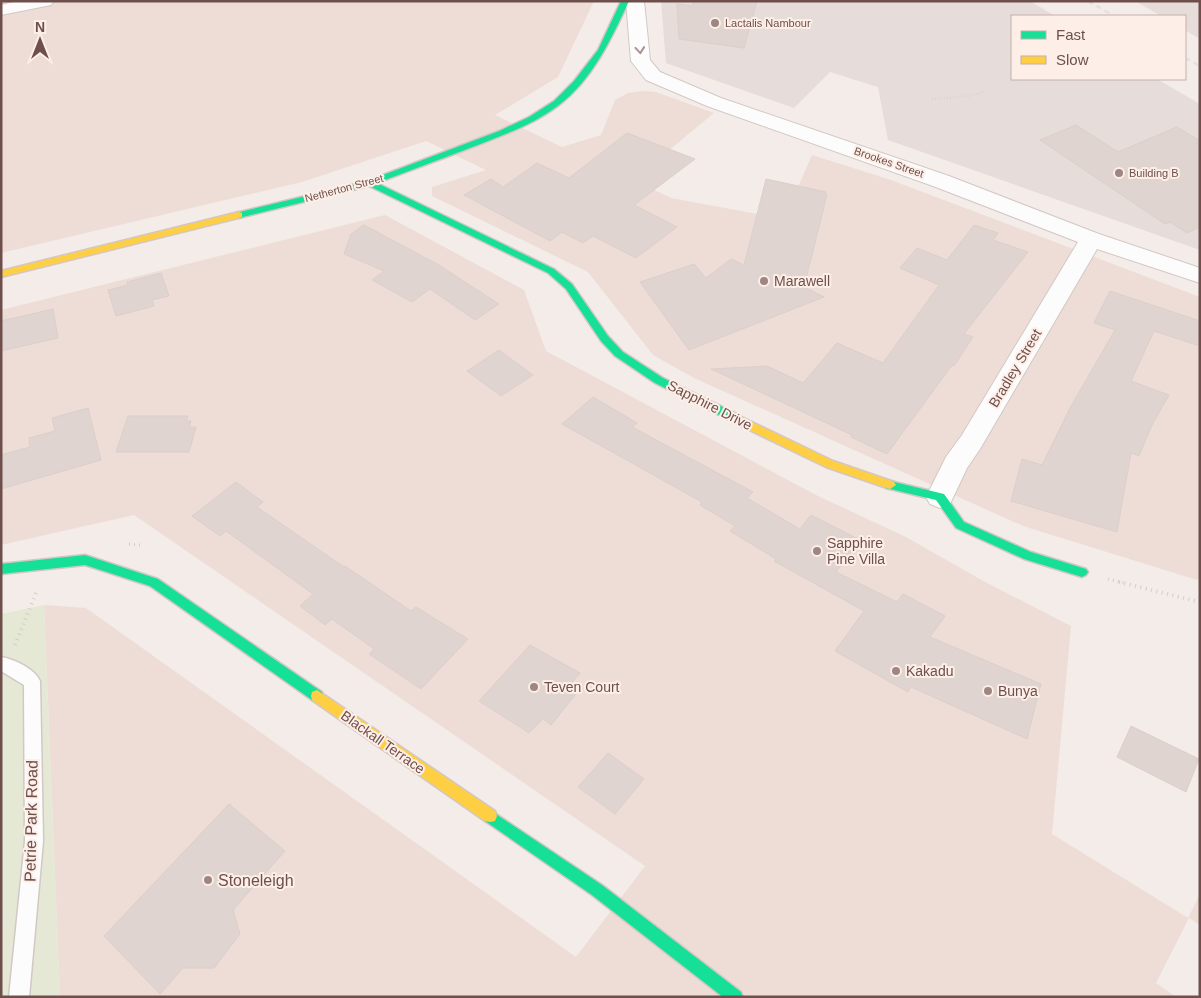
<svg xmlns="http://www.w3.org/2000/svg" width="1201" height="998" font-family="Helvetica,sans-serif">
<style>
.residential{fill:#edddd6}
.industrial{fill:#e6dcd9}
.green{fill:#e5e8d4}
.building{fill:#e0d4d0;stroke:#dccecb}
.lines{fill:none;stroke-linecap:round;stroke-linejoin:round}
.lane-casing{stroke:#d2c8c5;stroke-width:3}
.street-casing{stroke:#d2c8c5;stroke-width:2}
.fast-casing{stroke:#d3c7c4;stroke-width:3}
.slow-casing{stroke:#d3c7c4;stroke-width:3}
.path-far2{stroke:#d5ccca;stroke-width:2.5;stroke-dasharray:0.5 2.5;stroke-linecap:butt}
.path-far1{stroke:#d5ccca;stroke-width:3;stroke-dasharray:1 4;stroke-linecap:butt}
.path{stroke:#d5ccca;stroke-width:4;stroke-dasharray:1 4.5;stroke-linecap:butt}
.lane{fill:#fdfcfc;fill-rule:evenodd}
.street{fill:#fdfcfc;fill-rule:evenodd}
.fast{fill:#16e098;fill-rule:evenodd}
.slow{fill:#ffcf43;fill-rule:evenodd}
.rail{stroke:#e2e0e3;stroke-width:2.5;stroke-dasharray:5.5 4;stroke-linecap:butt}
.oneway{stroke:#a89492}
.poi-dot{fill:#9e8682;stroke:#fdefe8;stroke-width:2}
.labels{text-anchor:middle;dominant-baseline:central;stroke-width:4;stroke-linejoin:round;paint-order:stroke}
.far-poi-label{font-size:11px;fill:#6f4f4b;stroke:#fdefe8;text-anchor:start}
.far-street-label{font-size:11px;fill:#6f4f4b;stroke:#fdefe8}
.poi-label{font-size:14px;fill:#6f4f4b;stroke:#fdefe8;text-anchor:start}
.street-label{font-size:14px;fill:#6f4f4b;stroke:#fdefe8}
.near-street-label{font-size:16px;fill:#6f4f4b;stroke:#fdefe8}
.near-poi-label{font-size:16px;fill:#6f4f4b;stroke:#fdefe8;text-anchor:start}
</style>
<rect width="100%" height="100%" fill="#f4ece8"/>
<path class="residential" d="M1 1H594L558 77 495 115 562 147 601 135 615 100 628 93 642 91 656 92 714 113 633 180 671 198 784 219 812 155 891 180 1200 297V577L1197 580 1023 526 694 378 653 355 588 272 432 196V187L486 170 426 141 302 182 1 253Z
M385 215 524 290 546 351 818 496 906 537 985 582 1071 626 1052 834 1188 918 1200 894V925L1189 918 1156 983 1176 997H60L44 605 86 608 576 957 645 866 134 515 1 545V310Z"/>
<path class="industrial" d="M661 1H1030L1055 16H1012V79H1157L1200 104V250L888 140 878 87 830 72 794 108 666 63Z
M1135 1H1200V39L1185 30V16H1161Z"/>
<path class="green" d="M44 605 60 997H1V614Z"/>
<path class="building" d="M694 1H757L744 48 679 39 677 4 692 6Z
M1076 125 1118 152 1177 127 1200 141V227L1187 233 1170 222 1165 224 1040 140Z
M627 133 695 159 634 205 677 227 636 258 593 236 583 243 562 232 550 241 464 195 491 179 503 187 537 163 569 178Z
M766 179 826 192 825 194 827 195 804 287 824 297 689 350 640 282 694 264 706 278 731 259 744 265Z
M364 225 437 264 499 304 475 320 430 289 412 302 372 280 384 271 344 254 351 234Z
M974 225 998 233 993 240 1028 252 964 334 973 337 954 366 952 365 887 454 851 437 852 435 711 369 767 366 803 383 837 343 883 363 939 285 900 268 917 248 947 260Z
M161 273 169 296 152 300 154 306 116 316 108 290 128 285 127 282Z
M1110 291 1200 321V346L1154 331 1131 381 1169 395 1152 425 1139 456 1131 453 1117 532 1011 501 1022 459 1042 465 1070 408 1115 330 1094 323Z
M53 309 58 338 1 351V321Z
M499 350 533 375 501 396 467 371Z
M593 397 637 423 632 427 753 492 747 498 800 529 811 515 860 540 836 572 897 602 903 594 945 616 930 637 1041 684 1027 739 911 687 908 692 835 651 864 611 774 561 776 559 730 531 735 526 700 505 702 502 562 424Z
M88 408 101 460 1 489V455L30 447 29 438 55 431 52 418Z
M128 416H188L186 421H191L189 427H196L189 452H116Z
M236 482 263 502 257 507 344 567 345 566 411 611 416 607 468 639 421 689 369 654 374 649 332 619 325 625 300 606 313 594 226 531 220 536 192 516Z
M530 645 580 673 571 684 580 689 551 725 543 719 529 733 479 701Z
M1131 726 1199 759 1186 792 1117 757Z
M608 753 644 779 615 814 578 787Z
M229 804 285 851 233 910 240 934 214 968H183L160 994 104 936Z"/>
<g class="lines">
<g class="lane-casing">
<path id="lane" d="M1 657C14 659 35 669 40 681L43 841 29 997H9L25 841 24 685 1 671Z"/>
</g>
<g class="street-casing">
<path id="street" d="M17 1H54L51 5 1 15V5Z
M626 1H644L650 60 660 72 721 98 949 176 1099 234 1200 268V283L1097 249 980 449 967 468 950 504 940 508 930 504 926 497 946 457 962 435 1078 242 933 186 707 106 646 80 631 61Z"/>
</g>
<g class="fast-casing">
<path id="fast" d="M621 1H629C611 39 593 79 559 105 533 125 501 136 470 148 439 160 408 171 377 183L554 269 572 284 608 336 623 352 663 378 737 414 738 417 737 420H729L655 383 615 356 601 341 566 289 548 273 369 186 239 218 234 215 236 213 367 181 499 131 529 117 554 101 574 81 598 50Z
M890 481 944 494 964 522 1031 552 1086 569 1088 572 1086 575 1082 577 1024 559 956 528 936 500 886 488 884 485Z
M85 555 158 579 322 692 323 696 322 700 317 702 312 700 150 586 85 565 1 574V564Z
M490 810 602 885 741 992 743 997H723L592 895 485 821 483 816 485 811Z"/>
</g>
<g class="slow-casing">
<path id="slow" d="M239 212 242 213V217L1 277V271Z
M733 413 833 461 894 482 896 485 890 489 826 467 729 420 728 417 729 414Z
M317 690 495 811 497 816 495 821 490 822 485 821 312 700 311 696 312 692Z"/>
</g>
<path class="path-far2" d="M932 99 968 96 983 92"/>
<path class="path-far1" d="M129 544 140 545
M1108 579 1124 583"/>
<path class="path" d="M1119 582 1200 602
M15 645 36 593"/>
<use href="#lane" class="lane"/>
<use href="#street" class="street"/>
<use href="#fast" class="fast"/>
<use href="#slow" class="slow"/>
<path class="rail" d="M1088 1 1114 16
M1185 58 1200 66"/>
</g>
<defs><path id="oneway-chevron" d="M-2-3.5L2.5 0L-2 3.5" fill="none" stroke-width="1.6" stroke-linecap="round" stroke-linejoin="round" transform="scale(1.25)"/></defs>
<use class="oneway" href="#oneway-chevron" transform="translate(640 50) rotate(85)"/>
<g class="poi-dot">
<circle cx="715" cy="23" r="5"/>
<circle cx="1119" cy="173" r="5"/>
<circle cx="764" cy="281" r="5"/>
<circle cx="817" cy="551" r="5"/>
<circle cx="896" cy="671" r="5"/>
<circle cx="534" cy="687" r="5"/>
<circle cx="988" cy="691" r="5"/>
<circle cx="208" cy="880" r="5"/>
</g>
<g class="labels">
<g class="far-poi-label">
<text x="725" y="23">Lactalis Nambour</text>
<text x="1129" y="173">Building B</text>
</g>
<g class="far-street-label">
<text transform="translate(889 162) rotate(19)">Brookes Street</text>
<text transform="translate(344 188) rotate(-15)">Netherton Street</text>
</g>
<g class="poi-label">
<text x="774" y="281">Marawell</text>
<text x="827" y="543">Sapphire<tspan x="827" dy="16">Pine Villa</tspan></text>
<text x="906" y="671">Kakadu</text>
<text x="544" y="687">Teven Court</text>
<text x="998" y="691">Bunya</text>
</g>
<g class="street-label">
<text transform="translate(1015 368) rotate(-59)">Bradley Street</text>
<text transform="translate(710 405) rotate(27)">Sapphire Drive</text>
<text transform="translate(383 742) rotate(35)">Blackall Terrace</text>
</g>
<g class="near-street-label">
<text transform="translate(31 821) rotate(-89)">Petrie Park Road</text>
</g>
<g class="near-poi-label">
<text x="218" y="880">Stoneleigh</text>
</g>
</g>
<rect width="1201" height="998" fill="none" stroke="#6f4f4b" stroke-width="5"/>
<rect x="1011" y="15" width="175" height="65" fill="#fdefe8" stroke="#c4afa9"/>
<rect x="1021" y="31" width="25" height="8" fill="#16e098" stroke="#c4afa9"/>
<text x="1056" y="40" font-size="15" fill="#6f4f4b">Fast</text>
<rect x="1021" y="56" width="25" height="8" fill="#ffcf43" stroke="#c4afa9"/>
<text x="1056" y="65" font-size="15" fill="#6f4f4b">Slow</text>
<g transform="translate(40 40)" stroke="#fdefe8" stroke-width="4" paint-order="stroke">
<path d="M0-4L9 19L0 12L-9 19Z" fill="#6f4f4b"/>
<text y="-8" font-size="14" font-weight="bold" text-anchor="middle" fill="#6f4f4b">N</text>
</g>
</svg>
